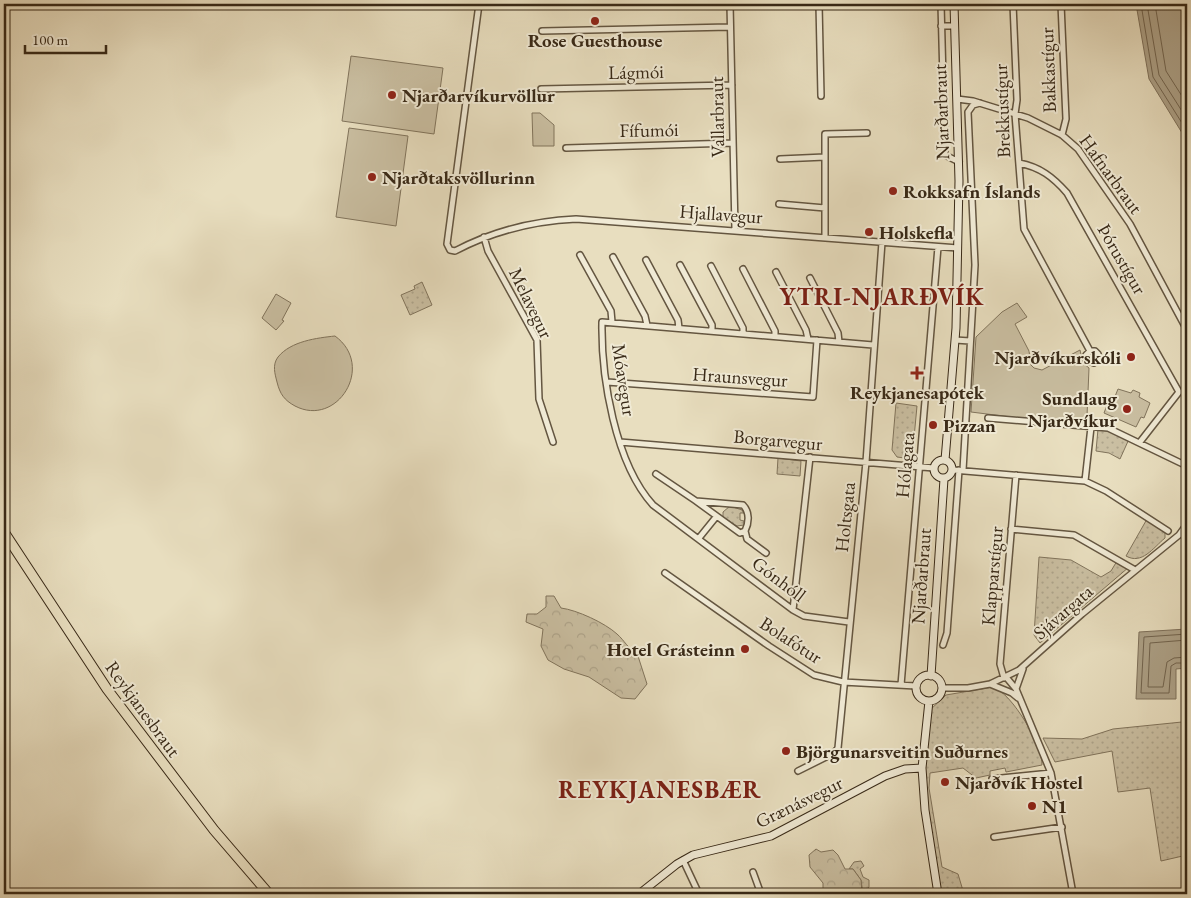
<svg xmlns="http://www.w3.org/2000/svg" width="1191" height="898" font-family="'EB Garamond',serif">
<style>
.grass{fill:url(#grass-dots);stroke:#81745c}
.forest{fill:url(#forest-crowns);stroke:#81745c}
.park{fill:#cabfa2;stroke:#81745c}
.water{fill:#aca086;stroke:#7e705a}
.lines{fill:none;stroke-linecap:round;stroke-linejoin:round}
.shore{stroke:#72644e;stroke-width:1}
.street-casing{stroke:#645641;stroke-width:8}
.secondary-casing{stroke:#382917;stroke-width:9}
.highway-casing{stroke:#382917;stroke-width:11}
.street{stroke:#f0ead5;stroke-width:5}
.secondary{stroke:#f0ead5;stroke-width:7}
.highway{stroke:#e8debf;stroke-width:9}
.poi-dot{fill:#8f2418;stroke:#f0ead5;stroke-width:2}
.labels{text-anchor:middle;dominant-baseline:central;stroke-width:4;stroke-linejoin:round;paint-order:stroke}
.poi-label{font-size:19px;font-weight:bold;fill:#382917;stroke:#f0ead5;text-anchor:start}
.street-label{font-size:19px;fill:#382917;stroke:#f0ead5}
.district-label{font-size:24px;font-weight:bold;letter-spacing:1px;fill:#7a1f14;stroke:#f0ead5}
</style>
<defs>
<pattern id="grass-dots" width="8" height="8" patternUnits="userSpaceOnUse" patternTransform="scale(1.25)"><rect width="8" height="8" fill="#cabfa2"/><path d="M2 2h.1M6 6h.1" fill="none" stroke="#aea48b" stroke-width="1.8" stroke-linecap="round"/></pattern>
<pattern id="forest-crowns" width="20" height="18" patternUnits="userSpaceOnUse" patternTransform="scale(1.25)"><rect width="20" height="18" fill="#cabfa2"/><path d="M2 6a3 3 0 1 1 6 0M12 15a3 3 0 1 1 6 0" fill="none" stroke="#aea48b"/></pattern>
</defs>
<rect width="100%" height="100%" fill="#e8debf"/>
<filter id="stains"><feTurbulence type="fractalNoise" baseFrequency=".004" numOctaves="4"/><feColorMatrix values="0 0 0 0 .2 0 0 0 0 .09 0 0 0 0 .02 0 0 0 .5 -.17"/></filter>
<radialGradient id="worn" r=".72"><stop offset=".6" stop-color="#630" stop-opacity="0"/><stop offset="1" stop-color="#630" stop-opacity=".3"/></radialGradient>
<path class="grass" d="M422 282 432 305 410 315 401 295 415 289 414 286Z
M896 403 917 406 912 459 897 457 892 450Z
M1098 429H1105L1129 439 1120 459 1109 453 1096 451Z
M778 458 801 461 800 476 777 474Z
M730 506 742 510 744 513H740V520L744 521V525L737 526 723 517V512Z
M1147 519 1165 530V538C1153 548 1142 565 1126 556Z
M1039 557 1071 560 1101 577 1111 571 1117 561 1129 567 1040 643 1034 635Z
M993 687C1012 693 1043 746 1042 765L1006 772 1005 768 990 771V775L976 778 963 768 930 773 929 788 942 867 958 874 964 894H941L927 809 925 770 930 710 946 695Z
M1183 715H1187V855L1161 861 1150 788 1118 792 1112 751 1055 762 1043 738 1082 739 1113 729 1182 722Z
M861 861 864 866 860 869 863 877 869 880V887L863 894 861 880 853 869H849L854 862Z"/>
<path class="forest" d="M546 596H554L561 608C577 610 605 623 617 634 625 641 627 648 637 653L647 684 635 699 621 698 589 677 564 669 548 660 541 646 543 629 526 622 527 614H537L546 607Z
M816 849 821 852 833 850 838 855 845 869H853L861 880 862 894H823V883L810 867 809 855Z"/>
<path class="park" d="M351 56 443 68 434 134 342 121Z
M532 113H540L554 125V146H533Z
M349 128 408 136 396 226 336 217Z
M276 294 291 303 282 320 284 321 276 330 262 318Z
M1017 303 1027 317 1015 324 1029 351 1031 365 1034 368 1042 370 1080 350 1083 363 1089 368 1087 416 1091 427 971 412 976 337 1002 312Z
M335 336C376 366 337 428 295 406 284 400 280 394 277 382 275 374 272 365 278 357 291 341 317 338 335 336Z
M1118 389 1131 393 1133 390 1140 393 1139 397 1150 403 1144 418 1141 417 1136 427 1104 413 1107 405 1112 404Z"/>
<path class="water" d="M1136 4H1187V141L1149 79Z
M1187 157V202L1183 178Z
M1187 629V668L1176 669V699H1136L1139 632Z"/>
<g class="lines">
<path class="shore" d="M1141 4 1153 77 1187 131
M1147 4 1159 75 1187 119
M1155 4 1166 71 1187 104
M1187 634 1144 637 1141 693H1169L1171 666 1176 663H1187
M1187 640 1150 643 1148 687H1163L1167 662 1174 658 1187 657"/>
<g class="street-casing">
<path id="street" d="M479 4 447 244 450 250 455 251C493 231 532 221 576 219L958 248
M730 4 735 229
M819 4 821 96
M941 4 945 155 959 162
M1013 4 1017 100 1015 114 1024 229 1090 351 1086 355V360L1094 363 1099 359 1098 354 1095 351H1090
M1061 4 1066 119 1062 135
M941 26H955
M542 31 730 27
M541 89 732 85
M957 99 973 101 1028 118 1062 135 1078 149 1130 224 1187 330
M566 148 733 143
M780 159 825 157
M1019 163C1040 167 1053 177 1067 193L1179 392 1140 442
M779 204 825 208
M484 237 488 251 537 340 539 399 553 442
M825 237V134L867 133
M580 255 611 311 612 322
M613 257 645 316 647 325
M646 260 678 320 679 328
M680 265 712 325V331
M711 266 743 328V333
M743 269 775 331V336
M776 272 806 330 808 339
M810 278 838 333 839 342
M955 340 970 341
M607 382 813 397 817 340
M988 418 1108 428 1187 466
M620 442 934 468
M953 470 1085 481 1106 491 1168 531
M963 470 975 265 968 112 973 105 980 103
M656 474 696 501
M1085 481 1091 427
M696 501 743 505C750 512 749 523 745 531L740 533Z
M1011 529 1074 535 1135 570
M745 531 747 539 766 553
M699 538 716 517
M665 573 769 646 814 675 843 682 916 686
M793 610 810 457
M849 622 804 616 793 610 653 505C615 463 601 377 602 322L873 345
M943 645 947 633 959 470
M1006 677 1016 689 1051 773 1073 894
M1004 678 1000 664 1016 475
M990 684 1012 693 1018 698
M901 685 938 247
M942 688H968L990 684 1019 670 1082 614 1179 535 1187 524
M1016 689 1023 669
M798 771 834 753 838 748 866 462 882 242
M992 779 1051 773
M994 837 1062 827
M683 860 699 894
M753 872 761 894"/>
</g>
<g class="secondary-casing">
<path id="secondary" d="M934 469a9 9 0 1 1 18 0a9 9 0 1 1-18 0Z
M945 460 956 328 959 181 954 4
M916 688a13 13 0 1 1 26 0a13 13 0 1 1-26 0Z
M931 676 944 479
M929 701 922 768 925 810 938 894
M639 894 677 864 693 855 771 836 885 776 905 769 922 768"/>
</g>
<g class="highway-casing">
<path id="highway" d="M4 532 107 689 214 830 269 894"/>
</g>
<use href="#street" class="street"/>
<use href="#secondary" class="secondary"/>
<use href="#highway" class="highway"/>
</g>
<g class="poi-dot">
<circle cx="595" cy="21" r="5"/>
<circle cx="392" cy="95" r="5"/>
<circle cx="372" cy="177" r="5"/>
<circle cx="893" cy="191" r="5"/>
<circle cx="869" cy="232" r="5"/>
<circle cx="1131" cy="357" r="5"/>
<path d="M914.5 365.5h5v5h5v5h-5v5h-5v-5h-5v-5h5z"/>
<circle cx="1127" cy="409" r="5"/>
<circle cx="933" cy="425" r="5"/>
<circle cx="745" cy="649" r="5"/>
<circle cx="786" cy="751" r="5"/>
<circle cx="945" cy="782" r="5"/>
<circle cx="1032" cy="806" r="5"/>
</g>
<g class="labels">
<g class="poi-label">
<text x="595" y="40" text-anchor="middle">Rose Guesthouse</text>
<text x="402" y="95">Njarðarvíkurvöllur</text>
<text x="382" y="177">Njarðtaksvöllurinn</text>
<text x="903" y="191">Rokksafn Íslands</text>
<text x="879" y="232">Holskefla</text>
<text x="1121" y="357" text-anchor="end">Njarðvíkurskóli</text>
<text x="917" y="392" text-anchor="middle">Reykjanesapótek</text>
<text x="1117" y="398" text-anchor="end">Sundlaug<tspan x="1117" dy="22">Njarðvíkur</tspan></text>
<text x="943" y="425">Pizzan</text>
<text x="735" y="649" text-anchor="end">Hotel Grásteinn</text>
<text x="796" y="751">Björgunarsveitin Suðurnes</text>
<text x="955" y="782">Njarðvík Hostel</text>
<text x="1042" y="806">N1</text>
</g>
<g class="street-label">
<text transform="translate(1048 70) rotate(-92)">Bakkastígur</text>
<text transform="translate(636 72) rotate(-1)">Lágmói</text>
<text transform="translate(1002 111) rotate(-92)">Brekkustígur</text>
<text transform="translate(941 112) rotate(-92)">Njarðarbraut</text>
<text transform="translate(717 117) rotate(-91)">Vallarbraut</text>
<text transform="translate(649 130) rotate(-1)">Fífumói</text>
<text transform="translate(1111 174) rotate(54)">Hafnarbraut</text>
<text transform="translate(721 214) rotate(4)">Hjallavegur</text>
<text transform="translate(1122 259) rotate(60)">Þórustígur</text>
<text transform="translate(531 303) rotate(64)">Melavegur</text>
<text transform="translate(740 377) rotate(4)">Hraunsvegur</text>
<text transform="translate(624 380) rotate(81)">Móavegur</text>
<text transform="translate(778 440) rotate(5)">Borgarvegur</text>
<text transform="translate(905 465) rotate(-85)">Hólagata</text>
<text transform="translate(845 517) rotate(-84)">Holtsgata</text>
<text transform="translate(921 576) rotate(-86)">Njarðarbraut</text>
<text transform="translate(992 576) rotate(-85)">Klapparstígur</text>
<text transform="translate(779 579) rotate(37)">Gónhóll</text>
<text transform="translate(1063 612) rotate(-41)">Sjávargata</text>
<text transform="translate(791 640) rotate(33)">Bolafótur</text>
<text transform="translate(143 709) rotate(54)">Reykjanesbraut</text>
<text transform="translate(799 802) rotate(-26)">Grænásvegur</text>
</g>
<g class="district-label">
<text x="882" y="296">YTRI-NJARÐVÍK</text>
<text x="660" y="789">REYKJANESBÆR</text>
</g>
</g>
<rect width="1191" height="898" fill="none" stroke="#e8debf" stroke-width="20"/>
<rect x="5" y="5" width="1181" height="888" fill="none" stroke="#382917" stroke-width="2.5"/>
<rect x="10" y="10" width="1171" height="878" fill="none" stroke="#382917"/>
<path d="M25 45v8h81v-8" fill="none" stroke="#382917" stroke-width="2.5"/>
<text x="32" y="45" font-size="15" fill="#382917" stroke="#f0ead5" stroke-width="4" paint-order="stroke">100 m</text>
<rect width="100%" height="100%" filter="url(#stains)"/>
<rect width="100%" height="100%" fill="url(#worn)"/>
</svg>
